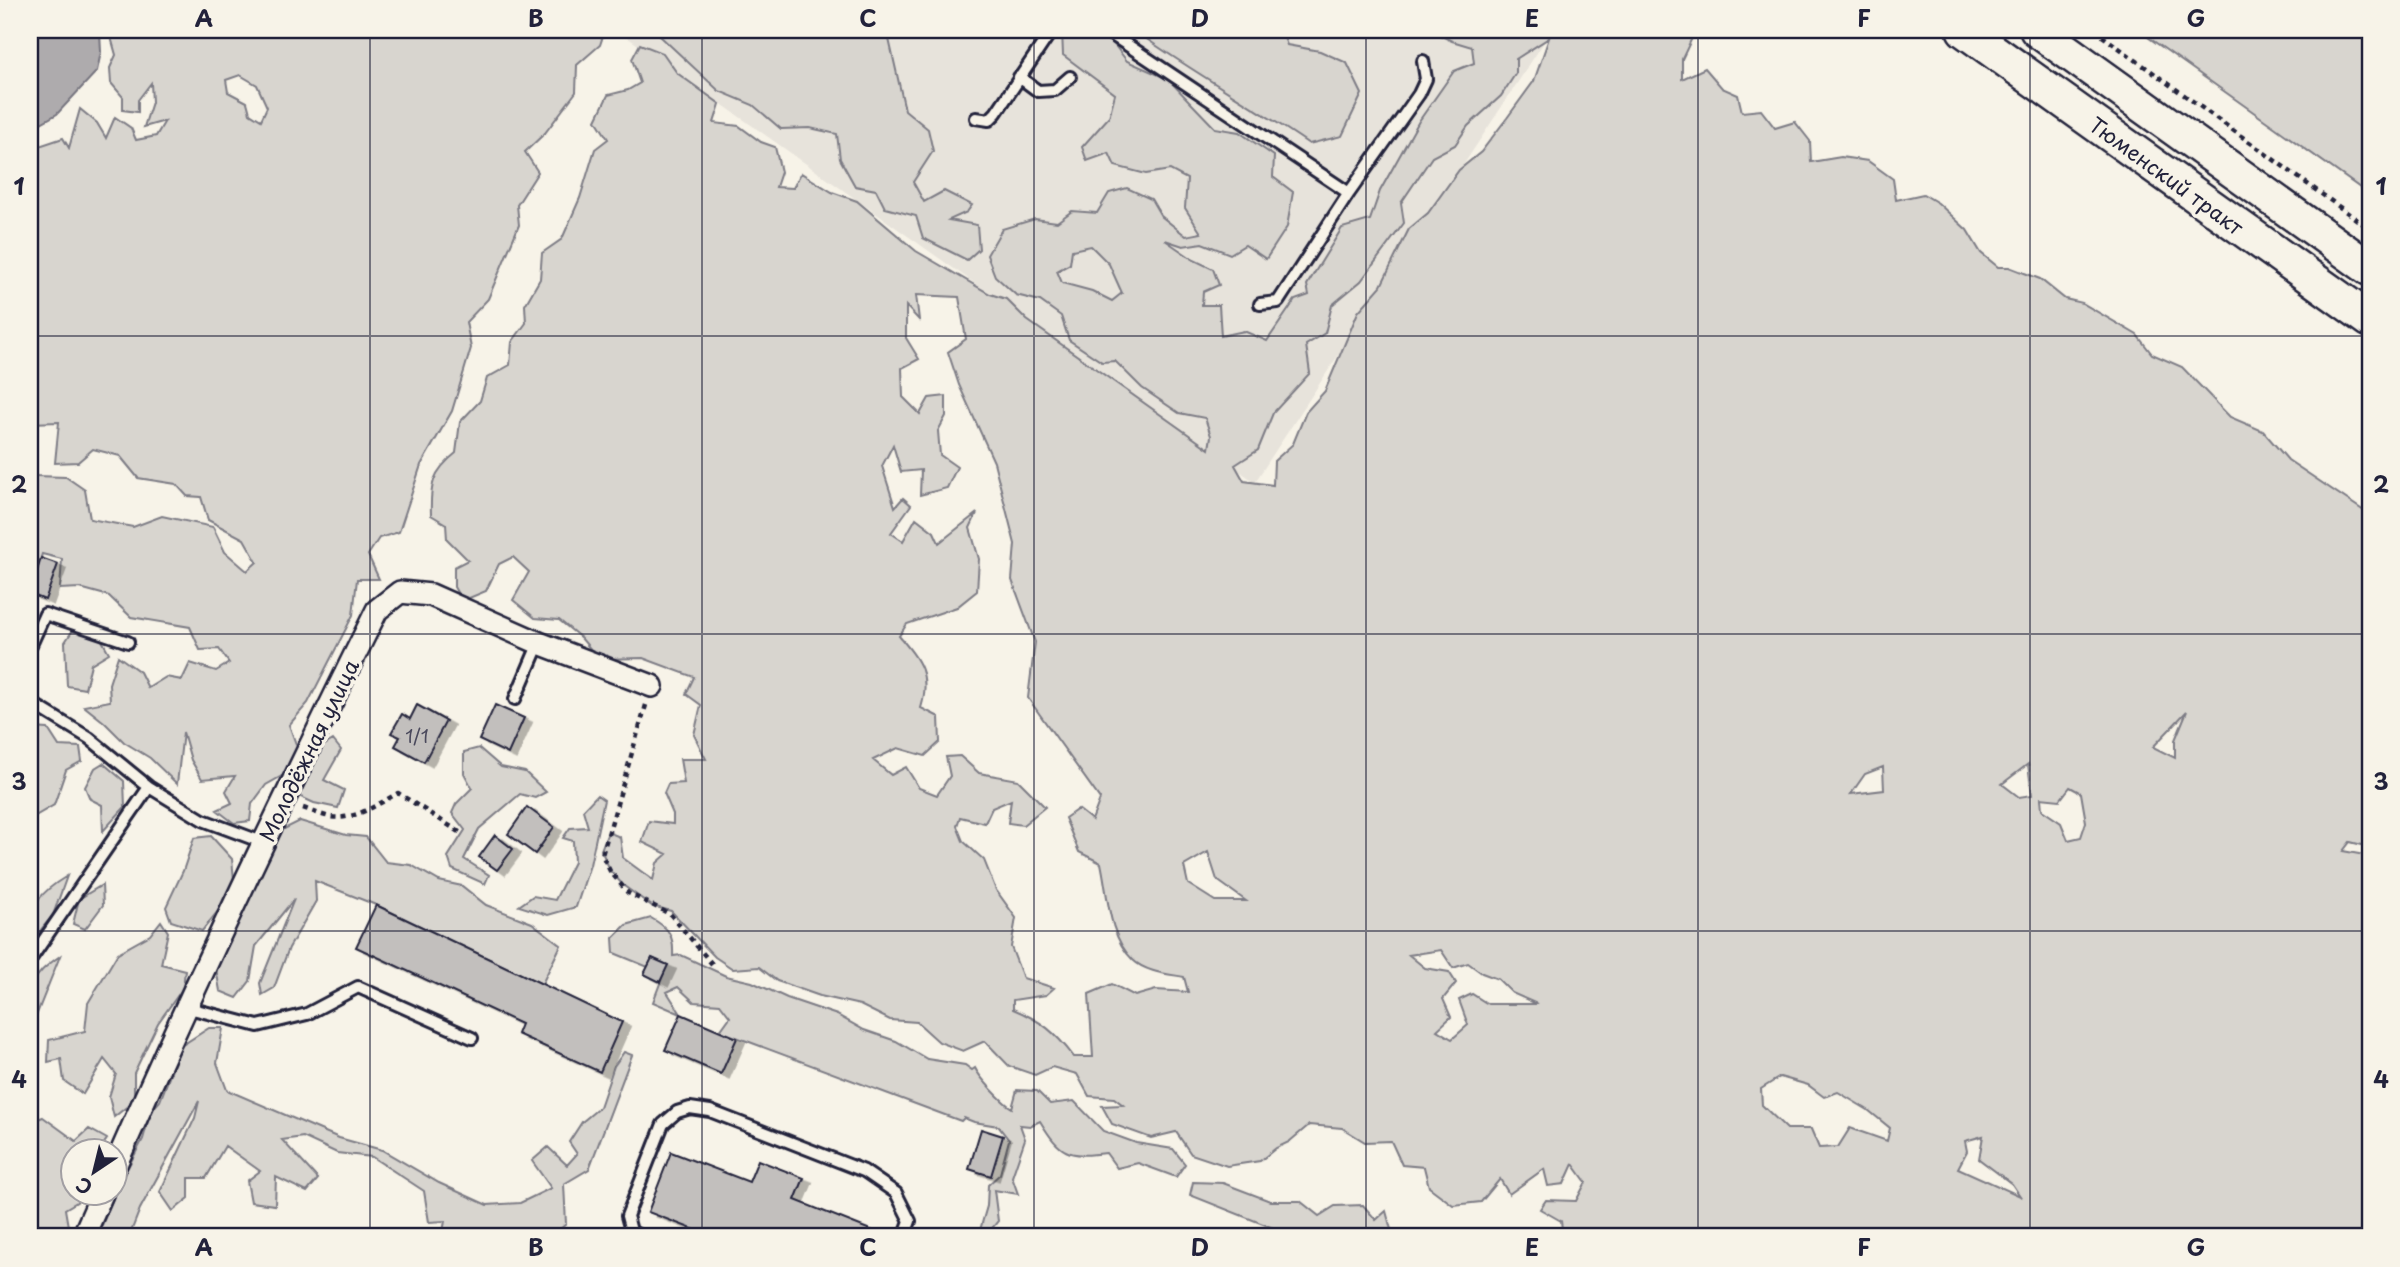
<svg xmlns="http://www.w3.org/2000/svg" width="2400" height="1267" font-family="'Playpen Sans',sans-serif">
<style>
.built{fill:#e7e3db}
.green{fill:#d8d5cf;stroke:#7d7c85;stroke-width:2;fill-rule:evenodd}
.water{fill:#aeabad;stroke:#76747f;stroke-width:2}
.building{fill:#c2bfbd;stroke:#22223b;stroke-width:2;filter:url(#shadow)}
.lines{fill:none;stroke-linecap:round;stroke-linejoin:round}
.lane-casing{stroke:#22223b;stroke-width:16}
.street-casing{stroke:#22223b;stroke-width:26}
.primary-casing{stroke:#22223b;stroke-width:38}
.path{stroke:#22223b;stroke-width:4.5;stroke-dasharray:5 5;stroke-linecap:butt}
.lane{stroke:#f7f3e8;stroke-width:10}
.street{stroke:#f7f3e8;stroke-width:21}
.primary{stroke:#f7f3e8;stroke-width:33}
.grid{fill:none;stroke:#22223b;stroke-width:2;stroke-opacity:0.55}
.labels{text-anchor:middle;dominant-baseline:central;stroke-width:7;stroke-linejoin:round;paint-order:stroke}
.number-label{font-size:18px;fill:#4a495c}
.street-label{font-size:21px;fill:#22223b;stroke:#f7f3e8}
.neatline{fill:none;stroke:#22223b;stroke-width:2.5}
.grid-label{font-size:23px;text-anchor:middle;font-weight:bold;fill:#22223b}
</style>
<defs>
<filter id="shadow"><feDropShadow dx="8" dy="4.5" stdDeviation="0" flood-color="#0004"/></filter>
</defs>
<rect width="100%" height="100%" fill="#f7f3e8"/>
<filter id="ink" filterUnits="userSpaceOnUse"><feTurbulence type="fractalNoise" baseFrequency=".0143" numOctaves="2"/><feDisplacementMap in="SourceGraphic" scale="14" xChannelSelector="R" yChannelSelector="G"/><feConvolveMatrix kernelMatrix="1 2 1 2 8 2 1 2 1" color-interpolation-filters="sRGB"/></filter>
<g filter="url(#ink)">
<path class="built" d="M617 30H1552L1255 482Z"/>
<path class="green" d="M109 30H605L600 45 577 65 576 92 545 133 525 152 538 172 517 205 519 225 488 299 466 322 471 348 452 411 421 465 399 532 379 538 368 555 379 579H357L353 615 308 703 289 725 297 747 287 773 266 785 252 804 250 821 234 823 217 810 232 803 226 791 235 776 202 779 191 760 183 732 177 784 150 758 124 742 104 722 84 706 110 701 109 684 118 656 140 672 148 688 166 677 182 680 190 663 216 671 229 663 219 649 200 650 190 627 131 617 109 596 80 588 60 589 62 559 42 554 34 580 30 585V466L36 476 66 477 85 490 90 519 133 527 162 516 213 527 225 552 247 571 257 562 244 539 208 520 201 497 187 496 176 484 138 478 120 456 93 449 78 462 55 463 59 422 30 423V165L36 147 63 138 69 148 80 109 97 123 106 138 115 117 131 128 136 140 156 136 165 121 144 127 152 102 151 83 138 100V112L123 110V97L111 83 110 68 116 55ZM240 75 257 85 267 107 261 120 250 113 247 102 228 92 226 80Z
M659 30H887L905 110 928 129 933 151 913 182 924 202 944 191 972 205 967 212 949 220 977 225 979 249 967 260 923 238 916 216 885 208 876 190 855 186 840 159 837 134 810 128 781 129 753 105 719 91 660 36Z
M1062 30H1091L1112 42 1127 61 1168 79 1215 128 1239 132 1274 156 1273 177 1293 192 1287 227 1266 259 1245 245 1230 254 1202 243 1183 246 1165 240 1194 260 1213 269 1219 285 1203 292 1202 305H1219L1221 336 1244 331 1267 341 1295 300 1309 295 1307 285 1342 228 1370 220 1380 191 1419 121 1454 71 1474 63 1472 47 1452 41 1429 30H1679L1692 38 1682 59V79L1705 68 1722 88 1738 95 1742 112 1761 110 1775 128 1795 122 1810 141 1811 162 1841 157 1868 161 1893 179 1896 200 1923 194 1938 203 1967 230 1981 253 1998 267H2009L2040 279 2065 299 2082 303 2137 335 2152 354 2182 367 2230 417 2263 431 2288 460 2370 515V847L2350 842 2343 851 2370 856V1237H1563L1561 1221 1540 1209 1546 1200 1576 1201 1586 1182 1573 1164 1564 1184 1548 1186 1544 1169 1509 1194 1500 1179 1481 1202 1453 1205 1429 1187 1424 1167 1402 1165 1391 1141 1365 1142 1342 1128 1309 1125 1289 1142 1276 1148 1260 1161 1227 1166 1191 1154 1176 1132 1151 1138 1112 1124 1102 1106 1123 1105 1114 1098 1089 1096 1077 1074 1052 1067 1035 1075 1009 1066 985 1041 963 1051 939 1042 917 1022 890 1020 860 1005 820 996 777 981 759 967 733 969 715 957 671 911 652 906 624 886 611 872 601 850 608 832 620 837 623 858 653 880 657 863 667 854 642 842 649 821 673 824V814L664 793 668 784 684 783 680 759H706L694 735 701 705 686 694 694 677 643 658 599 659 581 638 559 620 535 618 513 600 529 572 513 557 499 564 486 591 462 601 454 587V567L468 560 447 539 446 524 431 515C430 485 432 472 456 453L460 422 480 401 487 378 510 365 512 342 526 323 525 305 540 279 542 253 562 239 580 198 595 149 608 139 596 120 608 95 628 90 640 83 632 59 640 44 663 53 677 73 720 104 714 123 739 126 761 142 775 147 781 172 776 187 793 188 801 173 832 192 857 201 916 251 990 294 1006 299 1027 320 1209 449 1211 436 1205 418 1179 413 1142 388 1115 361 1102 362 1069 340 1061 316 1040 301 1016 295 995 276 987 255 1002 229 1035 219 1057 222 1072 211 1097 213 1109 193 1127 188 1151 199 1161 216 1186 236 1201 233 1185 208 1187 179 1170 170 1146 174 1115 166 1109 153 1087 161 1082 147 1109 117 1115 94 1063 55ZM1549 38 1534 81 1507 118 1481 152 1459 170 1428 213 1409 229 1381 286 1358 312 1325 391 1306 412 1293 444 1274 461 1273 485 1244 481 1235 465 1258 450 1273 413 1310 373 1306 345 1325 333 1332 305 1361 281 1404 223 1401 203 1432 157 1455 145 1468 126 1501 96 1516 73V59ZM1091 246 1109 264 1122 293 1112 301 1092 291 1062 283 1057 271 1070 264 1072 250ZM916 295 959 297 966 339 948 352 959 385 994 462 1015 544 1012 580 1035 642 1028 698 1100 799 1092 820 1078 809 1065 818 1079 852 1101 863C1108 895 1108 936 1133 960 1145 972 1168 974 1184 977L1188 992 1156 990 1135 996 1112 984 1089 994 1093 1057H1074C1055 1032 1042 1021 1013 1009V1000L1046 995 1054 988 1023 978 1011 947 1016 918 996 890 984 860 963 841 957 826 960 817 985 823 992 808 1011 800 1008 823 1023 825 1045 807 1018 780 979 773 960 756 946 757 950 776 937 795 919 788 906 767 891 775 873 760 898 748 925 756 940 742 939 717 921 708C931 675 920 661 899 636L907 624 957 607 977 591 979 559 970 528 977 513 939 543 934 532 916 518 903 541 891 533 911 505 903 498 895 507 882 466 893 445 901 472 921 470 920 495 947 488 957 467 940 455 938 431 946 416V396L929 398 920 414 903 397 902 368 919 359 906 338V306L919 320ZM2187 711 2175 740V758L2153 747ZM2028 764 2032 795 2019 797 2002 784ZM1883 767 1884 790 1851 794 1865 774ZM2070 787 2081 793 2086 822 2081 837 2068 840 2061 823 2042 810 2041 798 2060 800ZM1208 852 1217 880 1246 901H1215L1188 884 1184 866ZM1441 950 1453 968 1468 963 1482 973 1498 979 1512 993 1537 1004H1488L1472 994 1459 1000 1468 1025 1452 1039 1437 1030 1451 1017 1443 999 1456 983 1449 972 1425 968 1409 955ZM1780 1077 1808 1085 1824 1097 1838 1092 1868 1110 1890 1128 1887 1141 1850 1128 1838 1147 1819 1148 1811 1129H1787L1762 1105 1761 1089ZM1983 1136 1979 1159 2012 1184 2020 1196 1958 1168 1967 1151 1965 1141Z
M1140 30H1281L1287 45 1320 51 1347 63 1362 94 1342 136 1309 144C1254 106 1196 74 1141 35Z
M2138 30H2370V195Z
M75 627 99 635 109 653 91 664 85 689 67 686 65 642Z
M33 728 48 729 59 746 80 747 82 761 66 770 54 805 30 819V739Z
M333 740 341 750 324 780 344 790 338 808 314 803 292 793 310 754Z
M479 748 501 767 525 772 546 792 535 798 520 794 479 829 464 859 489 875 485 884 452 869 448 857 465 830 452 813 456 804 472 788 464 773V752Z
M103 763 124 781 125 807 103 831 102 805 90 799 85 787 95 768Z
M597 795 604 800 590 865 576 907 548 915 519 906 533 896 555 900 574 862 573 841 563 838 570 828 588 827 583 810Z
M300 821 346 835 366 837 386 862 411 865 439 881 462 886 486 905 532 923 561 945 542 984 376 905 315 881 316 901 289 948 274 988 262 995 260 983 294 899 256 946 250 981 237 998 220 991 214 957 276 833Z
M211 836 232 859 235 890 202 931 171 921 166 907 183 871 194 838Z
M67 876 53 915 36 936 30 937C30 904 39 893 67 876Z
M102 885 103 905 85 929 73 924 79 899Z
M651 918C669 928 674 935 673 956L681 955 726 976 752 982 787 998 837 1015 864 1030 896 1041 927 1059 965 1065 972 1070 975 1068C979 1077 1003 1103 1012 1108L1017 1090 1037 1091 1050 1104 1074 1101 1103 1131 1136 1143 1173 1149 1185 1164 1176 1177 1138 1163 1117 1168 1106 1153C1068 1158 1060 1154 1040 1121L1030 1126 1020 1125 1025 1139 1012 1177 1018 1194 994 1190 998 1221 985 1237H978L987 1206 988 1185 1000 1174 1009 1140 998 1126 974 1122 964 1118 961 1121 720 1031 730 1017 720 1004 694 1002 678 987 667 992 681 1014 653 1002 667 965 652 958 648 967 614 953 613 938 626 925Z
M161 921 168 932 161 964 185 970 183 988 158 1023 134 1073V1101L114 1117 109 1097 116 1074 104 1059 83 1094 64 1081 61 1059 48 1062 49 1040 85 1031 88 1003 118 953 150 935Z
M60 956 36 1016 30 1020C30 984 30 977 60 956Z
M209 1028H223L217 1063 227 1090 339 1138 382 1150 439 1183 487 1205 520 1203 551 1188 532 1161 548 1147 567 1165 577 1154 569 1142 582 1122 600 1107 614 1066 624 1052 632 1055 589 1169 564 1184 566 1224 551 1237H442L445 1221 429 1222 424 1191 372 1157 337 1153 303 1137 282 1140 318 1179 307 1192 276 1177 275 1205 251 1202 247 1181 260 1171 225 1146 206 1178H189V1198L173 1211 160 1192 195 1118 199 1101 140 1209 129 1237H97L119 1184 143 1139 151 1111 160 1101 181 1046Z
M43 1117 76 1141 89 1129 107 1139 99 1151 74 1152V1194H87V1196L65 1209 69 1232 49 1237H30V1122Z
M1193 1182 1223 1183 1270 1201H1300L1319 1216 1335 1206 1363 1205 1376 1220 1386 1211 1393 1237H1309L1273 1228 1190 1195Z"/>
<path class="water" d="M30 30H97L100 32 101 52 97 71 57 114 30 129Z"/>
<path class="building" d="M41 558 58 564 45 600 30 594Z
M417 705 446 721 424 762 395 746 400 737 391 733 402 714 410 719Z
M495 705 524 718 508 754 479 740Z
M527 807 554 827 535 854 508 834Z
M495 835 513 849 497 870 479 857Z
M376 905 622 1022 600 1072 517 1034 521 1024 356 947Z
M652 958 668 965 660 982 644 974Z
M681 1014 737 1038 721 1074 665 1050Z
M981 1129 1003 1136 991 1176 969 1169Z
M671 1152 749 1182 758 1160 804 1178 795 1200 888 1237H713L648 1212Z"/>
<g class="lines">
<g class="lane-casing">
<path id="lane" d="M1105 30 1349 193
M1019 77 1038 91 1055 90 1070 77
M976 118 989 120 996 113 1052 30
M1260 304 1278 302 1349 193 1419 94 1426 79 1423 61
M30 647 45 614 128 642
M515 699 539 643
M30 702 89 738 149 787 203 820 262 842
M30 960 149 787
M185 1007 258 1026 307 1014 358 987 472 1038
M641 1237 631 1231 627 1216 663 1124 677 1112 690 1108 710 1111 864 1171 896 1193 910 1221 904 1237"/>
</g>
<g class="street-casing">
<path id="street" d="M116 1164C198 977 286 793 377 610L400 592 431 595 539 643 652 686
M83 1237 102 1194"/>
</g>
<g class="primary-casing">
<path id="primary" d="M1964 30 2370 320
M2037 30 2370 269"/>
</g>
<path class="path" d="M2094 30 2370 229
M646 705 602 855 610 871 628 893 670 914 712 964
M303 808C312 811 321 815 330 817 354 821 378 804 398 793L461 833"/>
<use href="#lane" class="lane"/>
<use href="#street" class="street"/>
<use href="#primary" class="primary"/>
</g>
</g>
<path class="grid" d="M370 30V1237M702 30V1237M1034 30V1237M1366 30V1237M1698 30V1237M2030 30V1237M30 336H2370M30 634H2370M30 931H2370"/>
<g class="labels">
<g class="number-label">
<text x="417" y="735">1/1</text>
</g>
<g class="street-label">
<text transform="translate(2167 175) rotate(36)">Тюменский тракт</text>
<text transform="translate(308 750) rotate(-64)">Молодёжная улица</text>
</g>
</g>
<rect width="2400" height="1267" fill="none" stroke="#f7f3e8" stroke-width="77"/>
<g transform="translate(94 1172) rotate(215)"><circle r="33" fill="#f7f3e8" stroke="#a29fa3" stroke-width="2"/>
<path d="M0-5L12 26L0 18L-12 26Z" fill="#22223b"/>
<text y="-10" font-size="19" font-weight="bold" text-anchor="middle" fill="#22223b">С</text>
</g>
<rect x="38" y="38" width="2324" height="1190" class="neatline"/>
<g class="grid-label">
<text x="204" y="27">A</text>
<text x="536" y="27">B</text>
<text x="868" y="27">C</text>
<text x="1200" y="27">D</text>
<text x="1532" y="27">E</text>
<text x="1864" y="27">F</text>
<text x="2196" y="27">G</text>
<text x="19" y="195">1</text>
<text x="2381" y="195">1</text>
<text x="19" y="493">2</text>
<text x="2381" y="493">2</text>
<text x="19" y="790">3</text>
<text x="2381" y="790">3</text>
<text x="19" y="1088">4</text>
<text x="2381" y="1088">4</text>
<text x="204" y="1256">A</text>
<text x="536" y="1256">B</text>
<text x="868" y="1256">C</text>
<text x="1200" y="1256">D</text>
<text x="1532" y="1256">E</text>
<text x="1864" y="1256">F</text>
<text x="2196" y="1256">G</text>
</g>
</svg>
